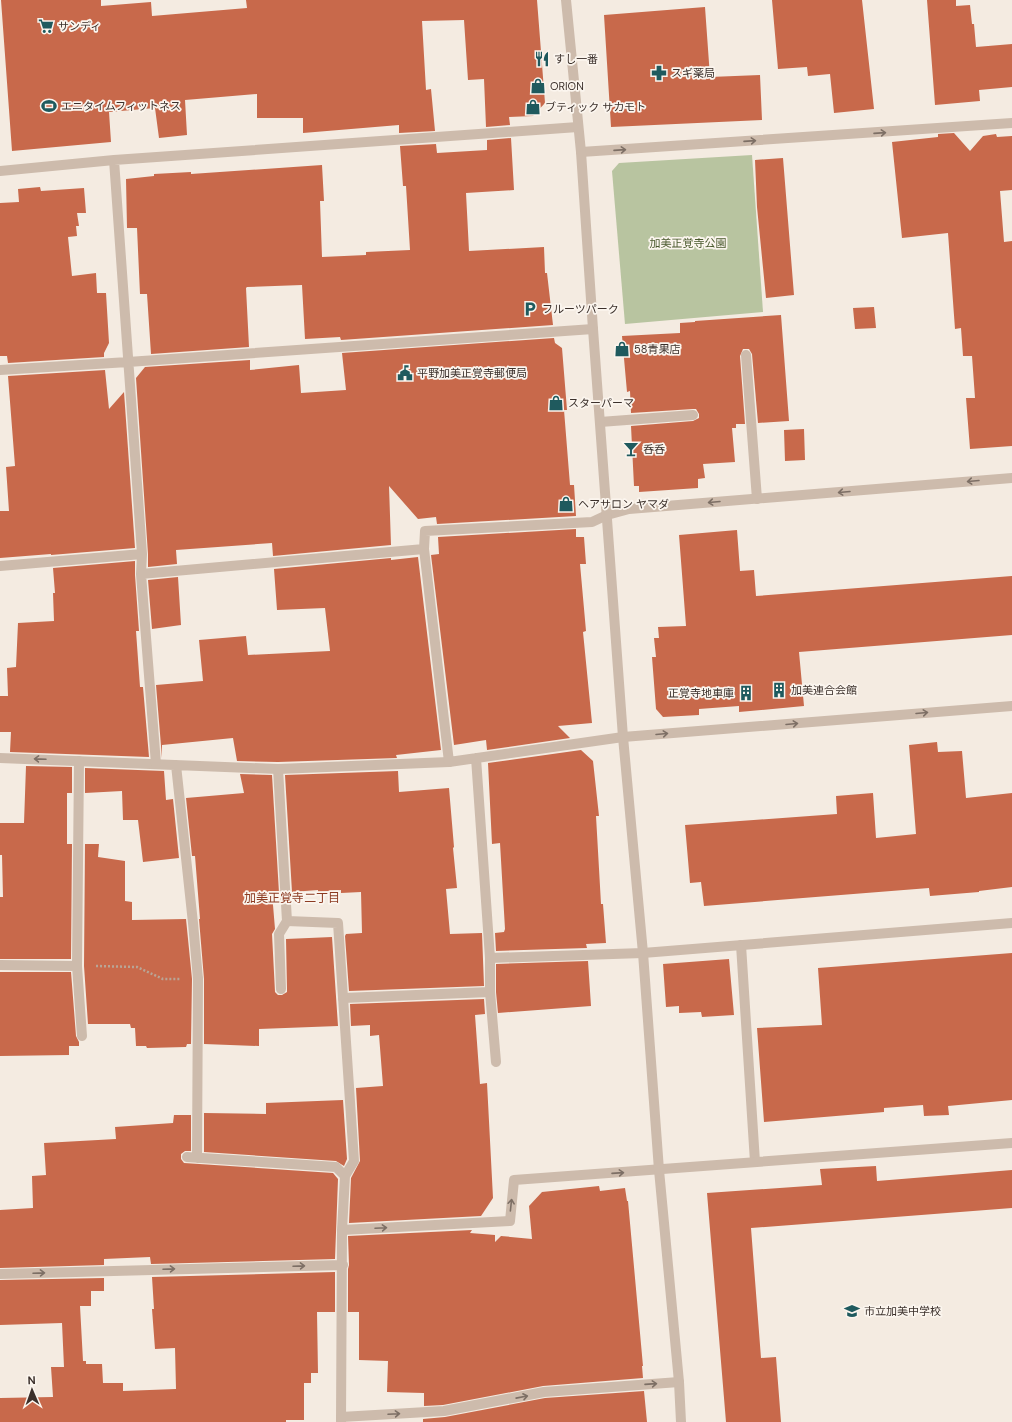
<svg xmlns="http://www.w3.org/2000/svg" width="1012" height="1422" font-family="'DM Sans','Noto Sans JP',sans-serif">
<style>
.green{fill:#b8c4a0}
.building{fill:#c8694b}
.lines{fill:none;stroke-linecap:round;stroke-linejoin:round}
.path{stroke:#b9a596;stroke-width:2.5;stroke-dasharray:2 2;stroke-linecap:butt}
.service{stroke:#cdbbac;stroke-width:10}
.pedestrian{stroke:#cdbbac;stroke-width:10}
.minor{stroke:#cdbbac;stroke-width:10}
.tertiary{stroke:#cdbbac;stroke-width:10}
.oneway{stroke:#7d6f65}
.labels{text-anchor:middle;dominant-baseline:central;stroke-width:3.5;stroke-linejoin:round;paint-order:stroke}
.poi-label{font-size:11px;fill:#3b302b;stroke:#fbf5ee;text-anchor:start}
.park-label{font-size:11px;fill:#4a5a2e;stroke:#fbf5ee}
.neighbourhood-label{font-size:12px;fill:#8c3b22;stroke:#fbf5ee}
</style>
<rect width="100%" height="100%" fill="#f4ebe1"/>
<path class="green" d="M752 155 763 312 625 324 612 171 619 163Z"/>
<path class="building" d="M1 0H101V6L151 2 152 16 247 8 246 0H537L545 103 533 116 509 117 510 125 486 127 484 79 468 80 464 20 422 21 426 90 431 89 435 131 399 133V125L303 133V118H257V94L185 100 187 135 159 138 155 108 109 112 111 142 12 151Z
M772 0H862L874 109 834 113 830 74 808 76 807 67 778 69Z
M927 0H956V6L970 5 972 24H974L976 47 1012 44V87L979 90 980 101 935 105Z
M705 7 710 77 760 75 762 120 611 127 604 15Z
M954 133 970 151 983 136 996 134 997 137 1012 136V190L1000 191 1004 242 1012 241V446L970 449 966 398H975L972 356H963L961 328 955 329 948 233 902 238 892 142 938 137V134Z
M511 138 514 190 466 193 469 251 544 247 545 273H547L553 325 341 340 340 337 305 339 302 285 247 287 246 288 249 347 151 354 147 294H140L137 228H127L126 179 154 176V174L191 172V174L322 165 324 201H320L322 257 366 255V252L410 250 406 186H403L400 146 436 144 437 153 487 150V140Z
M783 158 794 295 766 298 757 207 755 160Z
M40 187 41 191 84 188 86 213H77L79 226H76L77 236 68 237 72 276 96 273 97 293H106L109 343 104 353V357L8 363 7 356H0V203L19 202 18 189Z
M874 307 876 328 855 329 853 308Z
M781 315 789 421 758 423 752 354 749 349H743L740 356 745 424H736V428H732L735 462 703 464 705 478 698 479V488L639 492V486H634L631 426 693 421 699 418V414L696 409H693L631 413 630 391 627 392 622 336 680 333V323L695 322V321Z
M554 338 555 343 562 348 567 410H564L570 485H574L576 516 437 524 436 517 418 519 389 486 391 545 273 556 272 543 176 550 177 564 148 567V554L136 378 145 367 250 360V370L299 365 301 393 346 390 342 353Z
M105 370 109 409 124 392 135 548 51 555V554L0 558V511H9L6 467 15 466 8 376Z
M804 429 805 460 785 461 784 430Z
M576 529V537H584L586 564H580L586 631 583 632 592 723 558 726 570 738 487 750 486 740 454 745 431 555 439 554 438 537Z
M737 530 740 571 754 570 756 596 1012 576V635L799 652 804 706 739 712V706L699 709V715L663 717 656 709 652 657H656L654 638H659L658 627 686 626 679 535Z
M418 557 441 750 396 755 397 758 278 762 237 761 233 738 162 745V758L156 685 203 681 199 640 246 636 248 655 330 651 325 608 277 610 274 569 391 558V560Z
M135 561V575L139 631H136L140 687H143L149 757 10 752 11 732H0V696H8L7 668 16 667 18 623 54 621 53 593H55L53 568Z
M178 577 181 625 152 629 148 580Z
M937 742 938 752 962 751 966 798 1012 793V887L979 891V892L930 896 929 888 704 906 701 882 690 883 685 825 837 814 836 796 873 793 876 838 916 834 909 745Z
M581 750 593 761 599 816H596L601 904H603L606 943 586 944 587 948 496 951 495 933 504 932 505 929 500 843 492 844 488 763Z
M26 766 72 767V793H67V844H72L71 959H0V897H3L2 855H0V823H24Z
M85 768 164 771 166 800 173 799 179 858 143 862 138 820H123L122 791 85 793Z
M398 771 399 792 449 788 454 847 453 848 457 888 446 889 450 934 482 933 484 986 349 991 345 936 346 934 362 933 361 892 341 893V890L318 892V890L292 892 285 775Z
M240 774 272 775 279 893H272L275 929 272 934 275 992 278 995H282L287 992V989L286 939 332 937 338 1026 259 1029V1046L204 1044V979L199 919H200L195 856H192L186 798 244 793Z
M85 844H99L98 857 125 861V901L132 902V920L186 919 192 979 191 1044H187L186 1047 147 1048 146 1046H136L135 1028H131L130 1024H88L84 966Z
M1012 953V1100L948 1106 949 1115 924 1116 923 1105 884 1108V1112L764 1122 757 1028 822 1025 818 968Z
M729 959 734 1015 702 1017 701 1012 679 1013V1006L666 1007 663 964Z
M588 961 591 1006 498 1013 496 992V964Z
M0 972H71L76 1036 79 1042V1046H69V1055L0 1056Z
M484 999 485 1014 475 1015 480 1084 487 1083 493 1198 481 1216 349 1223 351 1178 360 1161 356 1088 383 1086 379 1035 370 1036V1025L351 1026 350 1004Z
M343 1100 347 1159 344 1166 336 1161 204 1152V1113L266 1114V1103Z
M174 1115H191V1151H185L181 1154V1159L184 1163 333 1173 338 1179 335 1259 151 1264 150 1257 104 1259V1265L0 1268V1210L33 1208 32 1176 46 1175 44 1143 116 1139 115 1127 173 1123Z
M876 1166 877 1181 1012 1170V1208L751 1228 761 1358 776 1357 781 1422H726L707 1193 822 1185 820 1169Z
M599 1186 600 1191 625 1188 627 1201H628L643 1366H642L643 1378 543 1386 443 1405 424 1406V1393L387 1392 388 1361 359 1360V1312H348V1269L349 1265 348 1236 472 1230 470 1233 495 1235V1242L501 1236 532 1239 529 1206 542 1192Z
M335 1272V1312H317L318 1373H311V1383H304V1420H286V1422H0V1398L53 1397 51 1367H64L62 1323 0 1325V1280L104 1278V1291H91V1306H80L83 1361H86V1364H102L103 1383H123V1391L176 1389 175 1348 155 1349 152 1309H154L152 1277Z
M644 1391 647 1422H423V1419L445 1417 545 1398Z"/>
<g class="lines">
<path class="path" d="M96 966 137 967 163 979H180"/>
<path class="service" d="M746 355 757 499
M0 758 278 769 449 762
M176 765 193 923 198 979
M490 958V992L496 1062
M281 989 279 934 287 921
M343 998 490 992"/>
<path class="pedestrian" d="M741 945 755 1162"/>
<path class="minor" d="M581 152 1012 123
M114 160 142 554 141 574 156 764
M0 171 114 160 578 127
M0 370 128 362 593 329
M600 422 693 415
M1012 478 629 509 607 515 592 522 425 531 424 549 449 762 623 737 1012 706
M0 566 142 554
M141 574 424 549
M476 758 490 958 643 953 1012 923
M79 761 77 966 82 1036
M278 769 287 921 338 923 354 1161 345 1176 342 1230 341 1422
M0 965 77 966
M187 1157 336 1167 345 1176
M197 1158 198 979
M342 1230 510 1221 514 1180 1012 1143
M0 1274 343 1265
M341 1417 444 1411 544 1392 679 1382"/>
<path class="tertiary" d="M566 0 581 152 593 329 623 737 643 953 659 1170 679 1382 681 1422"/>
</g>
<defs><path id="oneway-shaft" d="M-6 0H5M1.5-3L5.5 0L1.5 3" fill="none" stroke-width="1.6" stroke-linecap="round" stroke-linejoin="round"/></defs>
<g class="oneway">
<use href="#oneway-shaft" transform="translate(880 133) rotate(-4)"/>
<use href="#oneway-shaft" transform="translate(750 141) rotate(-4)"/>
<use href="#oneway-shaft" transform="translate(620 150) rotate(-4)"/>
<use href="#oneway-shaft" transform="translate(973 481) rotate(175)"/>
<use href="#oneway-shaft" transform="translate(844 492) rotate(175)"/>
<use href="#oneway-shaft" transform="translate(714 502) rotate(175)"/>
<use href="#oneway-shaft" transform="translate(922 713) rotate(-5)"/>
<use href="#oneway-shaft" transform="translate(792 724) rotate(-5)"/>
<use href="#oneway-shaft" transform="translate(662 734) rotate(-5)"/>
<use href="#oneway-shaft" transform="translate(40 759) rotate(-178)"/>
<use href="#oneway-shaft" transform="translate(618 1173) rotate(-4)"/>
<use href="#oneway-shaft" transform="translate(511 1205) rotate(-84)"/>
<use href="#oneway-shaft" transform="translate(381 1228) rotate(-3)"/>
<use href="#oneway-shaft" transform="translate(299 1266) rotate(-2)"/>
<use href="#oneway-shaft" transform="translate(169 1269) rotate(-2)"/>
<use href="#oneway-shaft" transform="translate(39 1273) rotate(-2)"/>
<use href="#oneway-shaft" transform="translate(651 1384) rotate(-4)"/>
<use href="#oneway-shaft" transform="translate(522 1397) rotate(-11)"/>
<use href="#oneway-shaft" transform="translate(394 1414) rotate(-3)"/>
</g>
<defs>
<g id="supermarket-bare" transform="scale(1.2)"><path d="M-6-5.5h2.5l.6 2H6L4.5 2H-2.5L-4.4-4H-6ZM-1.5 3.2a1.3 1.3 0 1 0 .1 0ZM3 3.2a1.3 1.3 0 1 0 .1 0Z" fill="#1f5a5e" stroke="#fbf5ee" stroke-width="2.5" paint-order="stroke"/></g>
<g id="restaurant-bare" transform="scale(1.2)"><path d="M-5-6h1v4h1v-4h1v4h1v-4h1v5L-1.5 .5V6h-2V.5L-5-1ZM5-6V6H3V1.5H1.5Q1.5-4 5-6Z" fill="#1f5a5e" stroke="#fbf5ee" stroke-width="2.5" paint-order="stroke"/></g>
<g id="pharmacy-bare" transform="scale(1.2)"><path d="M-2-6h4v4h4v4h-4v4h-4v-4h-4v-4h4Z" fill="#1f5a5e" stroke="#fbf5ee" stroke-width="2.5" paint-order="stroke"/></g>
<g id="shop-bare" transform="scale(1.2)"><path d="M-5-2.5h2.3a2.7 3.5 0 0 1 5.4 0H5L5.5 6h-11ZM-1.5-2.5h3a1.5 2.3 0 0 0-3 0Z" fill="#1f5a5e" stroke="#fbf5ee" stroke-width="2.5" paint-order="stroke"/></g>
<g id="stadium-bare" transform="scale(1.2)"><path d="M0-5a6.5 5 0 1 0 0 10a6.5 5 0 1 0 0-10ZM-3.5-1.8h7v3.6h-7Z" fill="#1f5a5e" stroke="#fbf5ee" stroke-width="2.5" paint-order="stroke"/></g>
<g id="parking-bare" transform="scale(1.2)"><path d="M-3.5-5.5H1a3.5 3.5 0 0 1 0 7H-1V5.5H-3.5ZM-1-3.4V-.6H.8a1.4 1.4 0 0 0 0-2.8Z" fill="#1f5a5e" stroke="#fbf5ee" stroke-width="2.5" paint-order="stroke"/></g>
<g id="civic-bare" transform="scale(1.2)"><path d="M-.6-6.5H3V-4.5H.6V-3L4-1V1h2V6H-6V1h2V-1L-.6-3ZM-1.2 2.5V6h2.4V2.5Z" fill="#1f5a5e" stroke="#fbf5ee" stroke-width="2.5" paint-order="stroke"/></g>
<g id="bar-bare" transform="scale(1.2)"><path d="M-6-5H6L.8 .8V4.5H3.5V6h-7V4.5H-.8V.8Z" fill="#1f5a5e" stroke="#fbf5ee" stroke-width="2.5" paint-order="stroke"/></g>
<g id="building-bare" transform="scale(1.2)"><path d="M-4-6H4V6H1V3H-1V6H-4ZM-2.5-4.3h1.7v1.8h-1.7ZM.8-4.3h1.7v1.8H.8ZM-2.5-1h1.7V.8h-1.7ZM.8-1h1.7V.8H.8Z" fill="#1f5a5e" stroke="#fbf5ee" stroke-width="2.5" paint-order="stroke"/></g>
<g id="school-bare" transform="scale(1.2)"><path d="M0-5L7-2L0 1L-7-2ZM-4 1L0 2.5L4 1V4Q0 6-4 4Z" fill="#1f5a5e" stroke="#fbf5ee" stroke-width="2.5" paint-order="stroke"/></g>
</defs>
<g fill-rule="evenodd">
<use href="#supermarket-bare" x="46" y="26"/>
<use href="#restaurant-bare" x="542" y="59"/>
<use href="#pharmacy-bare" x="659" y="73"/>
<use href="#shop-bare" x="538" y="86"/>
<use href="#stadium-bare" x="49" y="106"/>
<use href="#shop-bare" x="533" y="107"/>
<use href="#parking-bare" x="530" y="309"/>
<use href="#shop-bare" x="622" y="349"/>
<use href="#civic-bare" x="405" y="373"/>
<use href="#shop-bare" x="556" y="403"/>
<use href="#bar-bare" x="631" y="449"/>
<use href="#shop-bare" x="566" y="504"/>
<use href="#building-bare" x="779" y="690"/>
<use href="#building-bare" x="746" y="693"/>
<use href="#school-bare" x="852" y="1311"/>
</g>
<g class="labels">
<g class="poi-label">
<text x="58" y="26">サンディ</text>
<text x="554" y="59">すし一番</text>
<text x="671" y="73">スギ薬局</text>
<text x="550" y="86">ORION</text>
<text x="61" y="106">エニタイムフィットネス</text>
<text x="545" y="107">ブティック サカモト</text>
<text x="542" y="309">フルーツパーク</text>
<text x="634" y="349">58青果店</text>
<text x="417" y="373">平野加美正覚寺郵便局</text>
<text x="568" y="403">スターパーマ</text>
<text x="643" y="449">呑呑</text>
<text x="578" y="504">ヘアサロン ヤマダ</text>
<text x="791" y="690">加美連合会館</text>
<text x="734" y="693" text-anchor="end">正覚寺地車庫</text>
<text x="864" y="1311">市立加美中学校</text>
</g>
<g class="park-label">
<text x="688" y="243">加美正覚寺公園</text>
</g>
<g class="neighbourhood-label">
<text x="292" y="898">加美正覚寺二丁目</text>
</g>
</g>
<g transform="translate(32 1390) rotate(358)" stroke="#fbf5ee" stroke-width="3" paint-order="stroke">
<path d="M0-3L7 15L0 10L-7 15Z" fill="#3b302b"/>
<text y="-6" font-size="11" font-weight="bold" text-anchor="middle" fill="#3b302b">N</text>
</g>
</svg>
